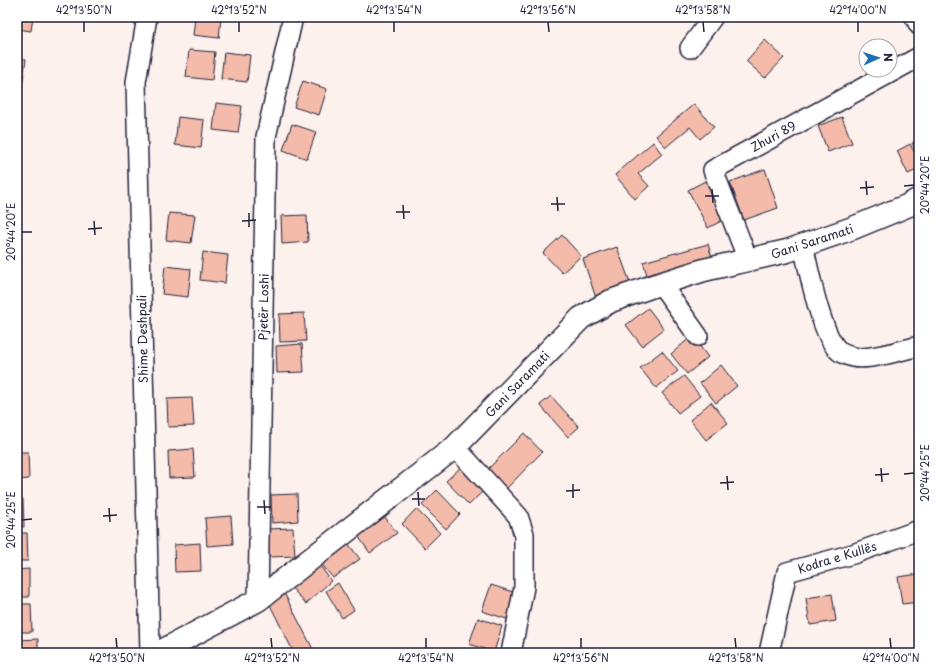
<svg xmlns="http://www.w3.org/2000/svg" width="936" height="670" font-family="'Playpen Sans',sans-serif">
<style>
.building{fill:#f4bbaa;stroke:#22223b}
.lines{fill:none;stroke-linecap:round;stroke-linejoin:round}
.minor-casing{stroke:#22223b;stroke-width:22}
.tertiary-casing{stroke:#22223b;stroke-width:25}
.minor{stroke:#fff;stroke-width:19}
.tertiary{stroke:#fff;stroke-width:22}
.ticks{fill:none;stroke:#22223b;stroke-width:1.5}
.labels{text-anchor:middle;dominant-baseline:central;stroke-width:3.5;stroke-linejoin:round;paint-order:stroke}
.street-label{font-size:12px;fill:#22223b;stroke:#fff}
.neatline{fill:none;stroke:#22223b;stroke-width:1.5}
.ticks-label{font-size:10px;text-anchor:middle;fill:#22223b}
</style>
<rect width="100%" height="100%" fill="#fdf1ee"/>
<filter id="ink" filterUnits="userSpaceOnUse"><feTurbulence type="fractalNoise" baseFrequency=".025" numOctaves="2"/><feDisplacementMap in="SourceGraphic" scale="8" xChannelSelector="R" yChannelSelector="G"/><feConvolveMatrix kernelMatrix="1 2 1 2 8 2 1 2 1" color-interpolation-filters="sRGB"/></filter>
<g filter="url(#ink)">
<path class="building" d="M17 17H33L31 31 17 29Z
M195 17H221L219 38 193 35Z
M765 40 784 58 765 78 746 61Z
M189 50 215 52 212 80 186 77Z
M224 52 250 55 247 82 221 79Z
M17 58 26 59 22 86 17 85Z
M303 81 327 89 319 115 294 107Z
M216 103 242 106 238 133 213 130Z
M694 104 714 127 700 139 690 127 666 147 656 136Z
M17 112H20L17 137Z
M178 117 204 120 201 148 175 145Z
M842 117 852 143 828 152 818 126Z
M292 124 316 132 307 159 283 150Z
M919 140V158L912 143Z
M653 142 662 154 638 174 649 186 635 199 615 175Z
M910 144 919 161V169L908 174 897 151Z
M765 169 778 208 744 220 730 182Z
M707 180 727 218 708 228 688 190Z
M169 213 195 215 191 243 166 240Z
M307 215 308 242 282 244 281 216Z
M562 235 581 256 562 273 543 253Z
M708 244 712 258 647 275 643 262Z
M617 247 631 285 596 298 583 259Z
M203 252 228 255 225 283 200 280Z
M165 266 191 269 188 297 162 294Z
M648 308 664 329 642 346 626 325Z
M304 313 306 341 280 342 279 314Z
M692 336 708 357 687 374 671 354Z
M302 344 304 372 277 373 276 346Z
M662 351 678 371 656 388 640 368Z
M721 365 737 386 716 403 700 383Z
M684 376 700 396 678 413 662 393Z
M551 396 579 427 568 437 540 405Z
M192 398 194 426 168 427 167 399Z
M711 402 728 423 706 440 690 420Z
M524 433 542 452 507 488 488 469Z
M193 449 195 477 169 478 168 451Z
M17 452H28L29 479 17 480Z
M461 467 484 490 469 505 446 481Z
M437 490 460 514 446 529 422 505Z
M297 494 298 521 272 523 271 495Z
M17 499H23L24 527H17Z
M416 509 440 533 425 548 402 524Z
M231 516 233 544 207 546 205 518Z
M384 516 397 533 370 553 358 536Z
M293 528 295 556 269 557 267 529Z
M17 533H27L28 561H17Z
M347 542 360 559 333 578 320 562Z
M200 543 201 571 175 572 174 545Z
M319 564 331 581 306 604 291 587Z
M29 569V597H17V570Z
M919 574V602L902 604 898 577Z
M338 583 354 610 342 618 326 591Z
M491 585 516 593 507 619 482 611Z
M284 593 315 653H294L268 601Z
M832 594 836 621 810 625 806 598Z
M17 604H31L32 632H17Z
M478 618 502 626 494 652 469 644Z
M38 639V653H17V640Z"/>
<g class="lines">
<g class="minor-casing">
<path id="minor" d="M147 17 136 82 150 653
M915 17 919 25
M690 48 713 17
M803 245C809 270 821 336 839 351 842 354 849 356 853 357 868 361 903 350 919 346
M748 260 713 170 919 57
M661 284 698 336
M455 447 518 516 524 534V587L511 653
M258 600 266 137 293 17
M769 653 787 572 853 554 919 530"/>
</g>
<g class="tertiary-casing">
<path id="tertiary" d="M158 653 258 600 455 447 581 318 611 301 653 286 704 270 787 251 853 228 909 205 919 199"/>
</g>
<use href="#minor" class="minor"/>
<use href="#tertiary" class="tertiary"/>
</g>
</g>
<path class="ticks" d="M84 22V32M239 22V32M394 22V32M548 22 549 32M703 22 704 32M858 22V32M866 181 867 195M904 186 914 185M860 188 874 187M712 189 713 203M705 196H719M557 197 558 211M551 204H565M403 205 404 219M396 212H410M249 213V227M94 221 95 235M242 221 256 220M88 229 102 228M22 232H32M881 468 882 482M904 474 914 473M875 475 889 474M727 476 728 490M720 483 734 482M573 484V498M566 491 580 490M418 492 419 506M412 499H425M264 500 265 514M257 507H271M109 508 110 522M103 516 117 515M22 520 32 519M116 638 117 648M271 638 272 648M426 638V648M581 638V648M735 638 736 648M890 638 891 648"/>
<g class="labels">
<g class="street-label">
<text transform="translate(773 136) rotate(-29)">Zhuri 89</text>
<text transform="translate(812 241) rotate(-18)">Gani Saramati</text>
<text transform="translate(263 307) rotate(-89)">Pjetër Loshi</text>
<text transform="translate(142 339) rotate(-91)">Shime Deshpali</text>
<text transform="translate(517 384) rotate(-46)">Gani Saramati</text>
<text transform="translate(837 557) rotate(-17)">Kodra e Kullës</text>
</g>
</g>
<rect width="936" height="670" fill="none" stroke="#fff" stroke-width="44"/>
<g transform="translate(878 58) rotate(87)"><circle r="19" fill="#ffffff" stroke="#a7a7b1"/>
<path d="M0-3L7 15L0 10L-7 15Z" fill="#1f6fb2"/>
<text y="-6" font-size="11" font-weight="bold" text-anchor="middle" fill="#22223b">N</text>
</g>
<rect x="22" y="22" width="892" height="626" class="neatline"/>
<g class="ticks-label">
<text x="84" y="14">42°13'50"N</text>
<text x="239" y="14">42°13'52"N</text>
<text x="394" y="14">42°13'54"N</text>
<text x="548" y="14">42°13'56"N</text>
<text x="703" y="14">42°13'58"N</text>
<text x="858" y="14">42°14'00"N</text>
<text transform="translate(925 185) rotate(-90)" y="4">20°44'20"E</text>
<text transform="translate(11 232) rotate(-90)" y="4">20°44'20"E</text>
<text transform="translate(925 473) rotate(-90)" y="4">20°44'25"E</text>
<text transform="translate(11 520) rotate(-90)" y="4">20°44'25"E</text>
<text x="117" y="662">42°13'50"N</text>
<text x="272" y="662">42°13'52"N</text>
<text x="426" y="662">42°13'54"N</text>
<text x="581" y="662">42°13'56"N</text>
<text x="736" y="662">42°13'58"N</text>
<text x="891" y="662">42°14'00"N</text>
</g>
</svg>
